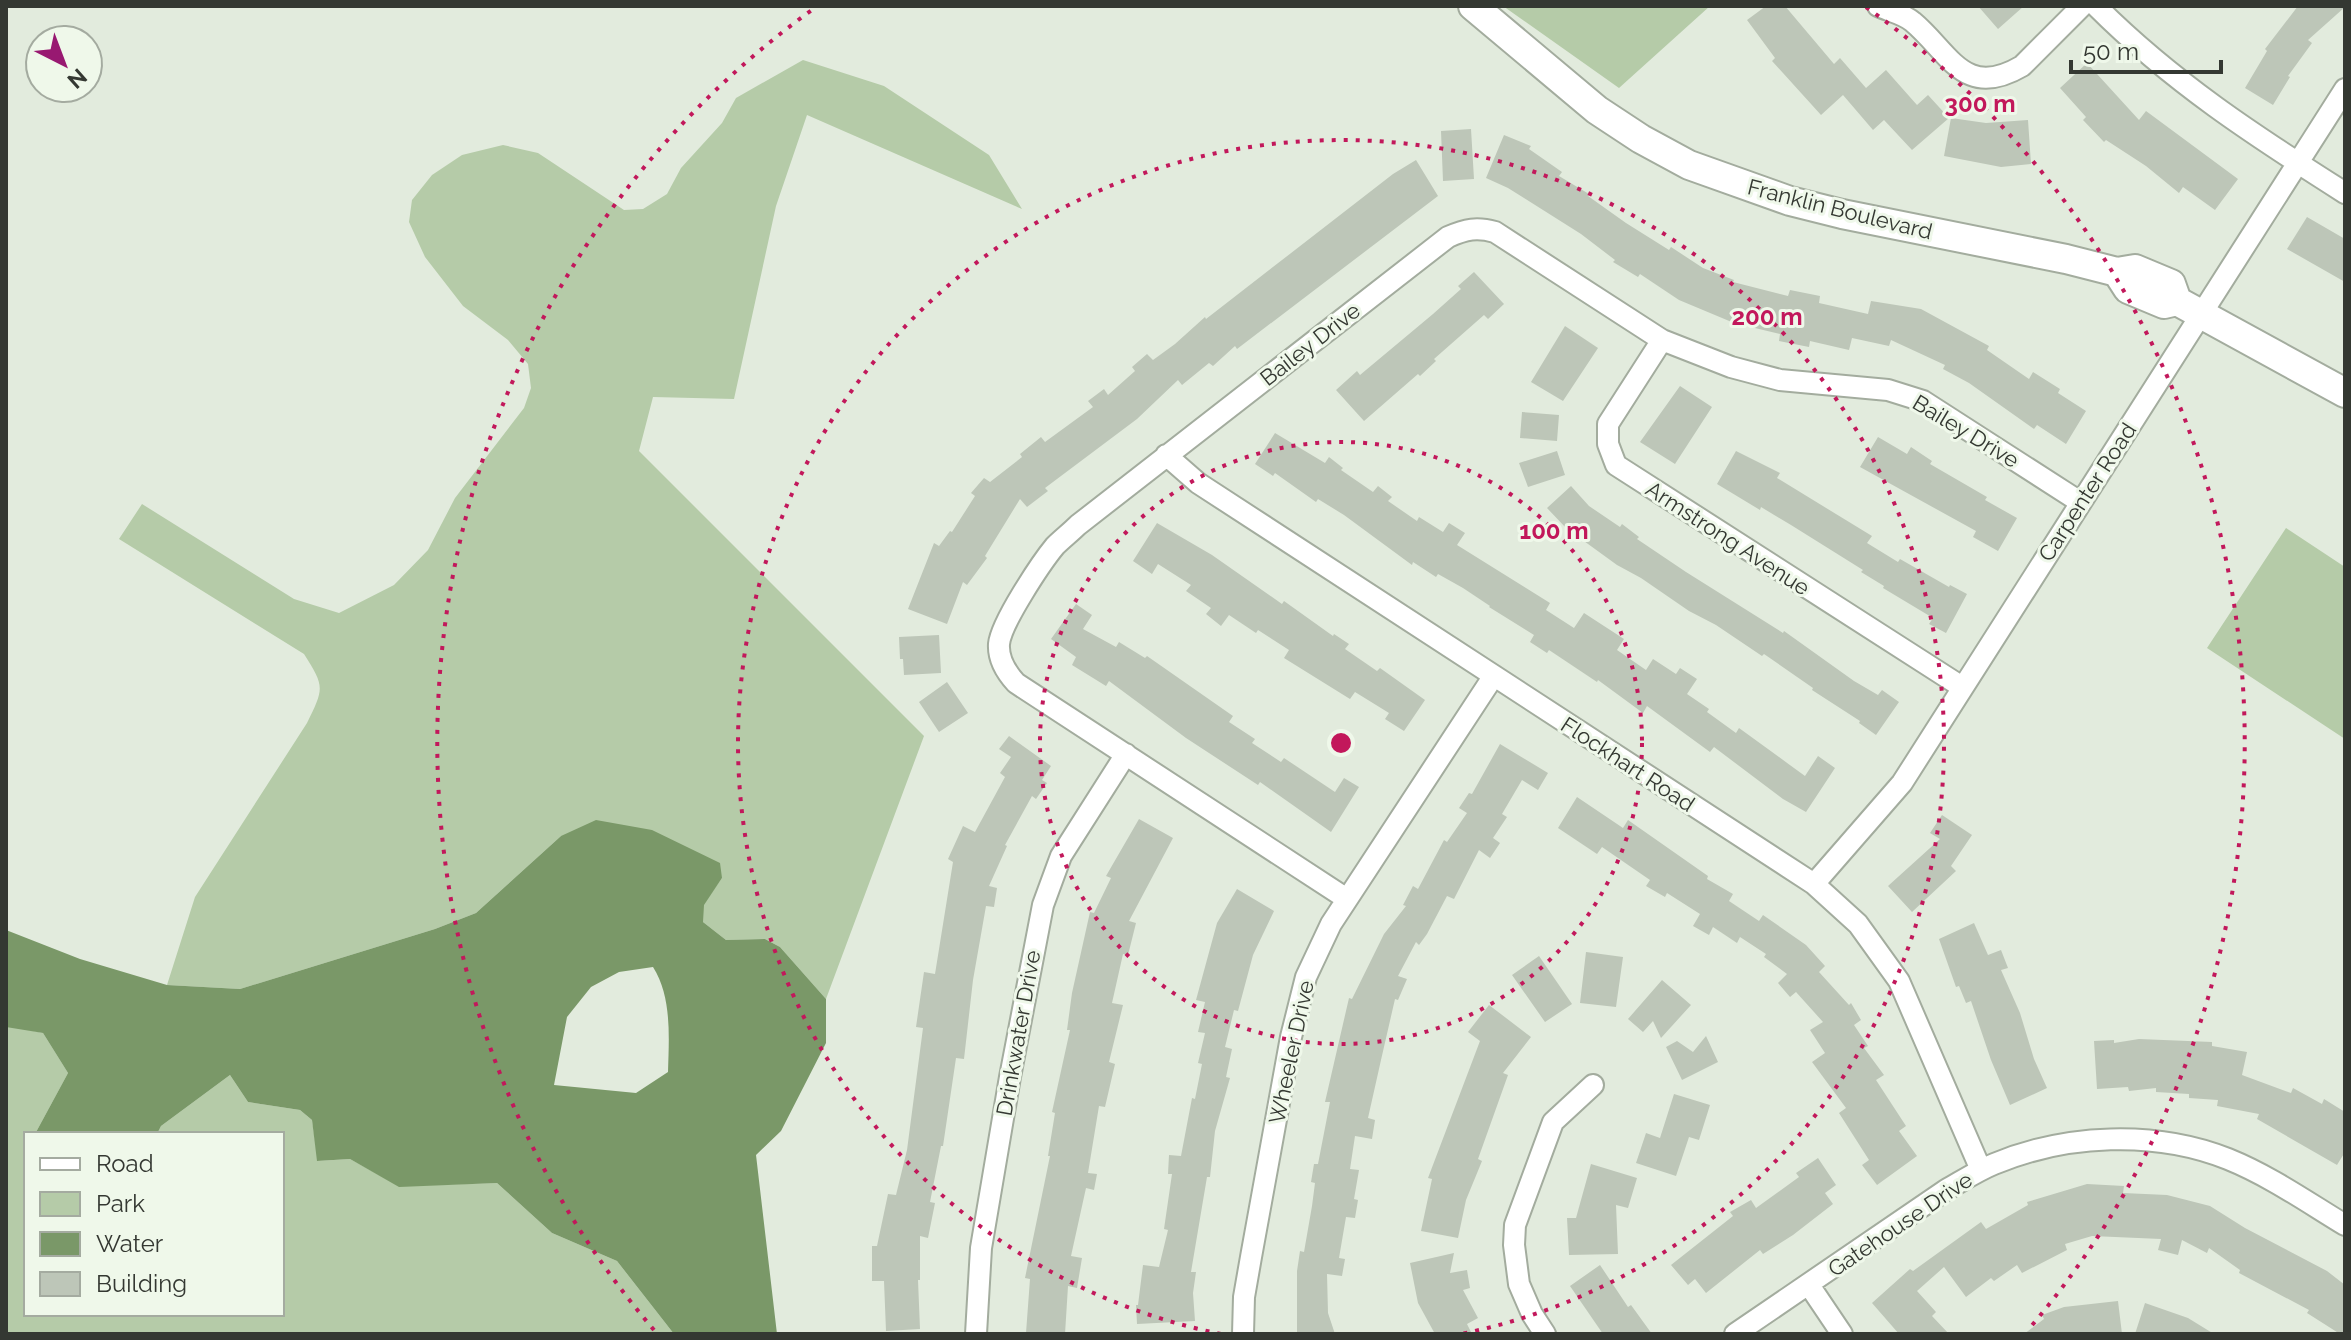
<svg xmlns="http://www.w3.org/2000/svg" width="2351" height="1340" font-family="Raleway,sans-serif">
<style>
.green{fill:#b5cba8}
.water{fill:#7a9868;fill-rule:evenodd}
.building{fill:#bdc6b8}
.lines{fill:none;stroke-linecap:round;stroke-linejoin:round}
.street-casing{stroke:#a3ac9e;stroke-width:24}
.secondary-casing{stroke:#a3ac9e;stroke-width:32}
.street{stroke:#fff;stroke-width:20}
.secondary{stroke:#fff;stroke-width:28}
.ring{fill:none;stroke:#c2185b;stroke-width:4;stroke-dasharray:4 8}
.labels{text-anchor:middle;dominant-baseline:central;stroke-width:6;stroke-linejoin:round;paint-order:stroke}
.street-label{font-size:22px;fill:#343832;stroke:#eff8ea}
.centre{fill:#c2185b;stroke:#eff8ea;stroke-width:4}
.ring-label{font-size:24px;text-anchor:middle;font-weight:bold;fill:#c2185b;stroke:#eff8ea;stroke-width:6;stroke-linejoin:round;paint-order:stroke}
</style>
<rect width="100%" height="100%" fill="#e2ebdd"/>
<path class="green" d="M1503 6H1710L1619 88Z
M803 60 884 86 989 155 1022 209 807 115 776 206 734 399 653 397 639 451 924 736 826 999 780 947 765 939 726 940 703 922V905L722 878 561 836 476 913 435 929 240 989 167 985 195 897 307 723C324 688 325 687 304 654L119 539 142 504 294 599 339 613 394 585 428 550 455 498 524 408 531 388 528 364 508 340 463 306 425 257 409 222 412 200 432 175 462 155 503 145 538 153 624 210 643 209 667 194 681 168 722 123 736 98Z
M2286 528 2345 567V739L2207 648Z
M6 1025 43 1033 68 1073 35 1134H26V1314H282V1134H157L161 1126 230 1075 248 1102 300 1110 312 1120 318 1161 350 1159 399 1186 497 1183 552 1233 617 1261 674 1334H6Z"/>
<path class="water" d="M596 820 652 830 720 863 722 878 704 905 703 922 726 940 765 939 780 947 826 999V1043L781 1131 756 1155 777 1334H674L617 1261 552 1233 497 1183 399 1187 350 1159 317 1161 312 1120 300 1110 248 1102 230 1075 161 1126 157 1134H35L68 1073 43 1033 6 1027V930L80 959 167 985 240 989 435 929 476 913 561 836ZM653 967C672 997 669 1037 668 1072L636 1093 554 1085 567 1017 591 987 619 972Z"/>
<path class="building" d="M1766 6H1785L1834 64 1840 58 1866 88 1886 70 1917 105 1928 95 1949 118 1912 150 1884 120 1873 130 1843 95 1821 115 1772 61 1775 58 1747 20Z
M1978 6H2024L1998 29Z
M2298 6 2345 7 2308 40 2312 43 2288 76 2290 77 2273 105 2245 88 2267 51 2265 49Z
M2087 63 2139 120 2146 111 2238 179 2215 210 2183 187 2179 193 2146 166 2106 140 2104 142 2083 120 2086 117 2060 88Z
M1951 118 1986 123 2028 120 2031 164 2001 167 1944 156Z
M1471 129 1474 179 1443 181 1441 131Z
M1504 135 1531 146 1529 149 1562 172 1559 176 1589 194 1588 196 1626 223 1669 250 1671 247 1703 268 1734 280 1733 282 1788 296 1790 290 1820 296 1819 303 1868 314 1871 301 1921 309 1989 346 1987 350 2029 379 2033 372 2060 389 2058 393 2086 411 2066 444 2037 425 2034 429 1969 383 1943 369 1945 365 1891 340 1889 346 1852 338 1849 350 1810 341 1809 347 1779 341 1780 334 1734 323 1679 300 1640 274 1638 277 1613 262 1615 260 1581 234 1508 188 1486 178Z
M1416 160 1438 196 1237 349 1235 346 1213 366 1209 363 1182 385 1178 380 1137 419 1045 488 1048 491 1027 507 1020 499 985 556 987 558 967 585 963 582 947 624 908 609 934 543 939 546 950 531 952 532 975 496 971 493 984 478 990 482 1022 457 1020 454 1041 437 1045 442 1093 407 1088 401 1104 389 1108 395 1135 371 1132 367 1147 354 1153 360 1175 344 1205 317 1206 319 1393 174Z
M2307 217 2345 239V282L2287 249Z
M1474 272 1504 304 1488 319 1484 315 1434 359 1436 361 1420 376 1418 374 1364 421 1336 390 1357 371 1360 375 1433 314 1461 289 1458 286Z
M1565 326 1598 348 1563 401 1531 382Z
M1680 386 1712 407 1675 464 1640 442Z
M1522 412 1559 415 1557 441 1520 438Z
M1275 433 1325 463 1329 457 1343 468 1341 470 1373 492 1378 486 1392 497 1388 501 1417 521 1419 517 1443 532 1449 523 1465 533 1457 545 1550 603 1546 610 1574 628 1584 613 1624 639 1617 650 1646 670 1653 659 1676 674 1680 668 1697 679 1687 694 1709 709 1707 712 1736 733 1739 728 1805 776 1818 756 1835 768 1806 812 1783 799 1714 747 1710 752 1647 706 1643 713 1598 680 1597 682 1549 650 1547 653 1530 642 1534 635 1489 607 1490 606 1463 588 1438 574 1436 577 1413 562 1412 565 1344 515 1318 499 1316 502 1275 473 1273 476 1255 464Z
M1878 437 1907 454 1911 447 1932 461 1930 464 1987 497 1985 500 2017 518 1998 551 1973 537 1976 531 1860 467Z
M1557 451 1565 475 1528 487 1519 463Z
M1736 451 1780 473 1777 478 1872 536 1867 543 1898 562 1900 559 1949 587 1950 585 1967 594 1946 633 1929 624 1933 618 1883 588 1884 586 1861 572 1863 570 1791 525 1761 507 1760 510 1717 484Z
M1571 486 1589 506 1620 527 1622 524 1639 537 1637 539 1686 572 1783 633 1784 631 1854 681 1878 695 1882 690 1899 702 1876 735 1859 723 1860 721 1812 690 1813 688 1764 654 1762 656 1716 625 1689 611 1641 578 1617 565 1566 528 1547 508Z
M1157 523 1212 555 1282 604 1284 601 1333 636 1334 634 1349 644 1345 649 1377 671 1380 668 1425 700 1404 731 1385 719 1389 713 1355 692 1350 699 1284 658 1289 650 1258 630 1256 633 1229 615 1221 626 1206 614 1211 608 1186 591 1191 585 1158 564 1152 574 1133 561Z
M1076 604 1092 615 1083 629 1116 647 1119 642 1145 658 1147 656 1233 716 1229 722 1255 739 1252 743 1281 762 1284 758 1335 792 1344 778 1359 787 1331 832 1260 782 1258 785 1186 738 1109 681 1106 686 1072 665 1076 657 1051 639Z
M939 635 941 673 904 675 903 659H900L899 637Z
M947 682 968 713 939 732 919 702Z
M1009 736 1051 766 1042 780 1047 783 1036 799 1032 796 1005 845 1007 846 989 886 997 888 994 907 986 906 973 980 964 1059 956 1058 943 1146H941L930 1202 935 1203 928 1238 920 1236V1280H918L920 1329 886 1331 884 1281H872V1246H877L888 1194 896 1195 907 1150 923 1028 916 1027 924 972 935 974 953 862 948 859 963 826 975 832 1005 777 1000 773 1011 757 999 749Z
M1500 744 1548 773 1538 790 1522 780 1502 814 1507 817 1493 838 1500 843 1490 858 1479 850 1454 899 1447 896 1427 934 1419 945 1416 942 1398 976 1407 979 1398 1000 1395 999 1381 1060 1368 1118 1375 1120 1372 1139 1355 1136 1350 1169 1359 1170 1354 1199 1358 1200 1355 1218 1346 1217 1339 1258 1345 1259 1342 1276 1327 1274 1328 1313 1335 1334H1297V1271L1300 1251 1304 1252 1312 1206 1315 1183 1311 1182 1314 1164H1318L1330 1102H1325L1349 998 1352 999 1384 934 1406 906 1403 905 1413 886 1418 889 1444 840 1447 842 1467 813 1459 808 1469 793 1472 794Z
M1577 797 1623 828 1628 820 1708 876 1707 879 1733 894 1729 901 1759 921 1763 915 1806 945 1825 966 1819 972 1849 1005 1851 1003 1861 1020 1854 1025 1868 1046 1864 1048 1884 1075 1876 1080 1906 1126 1899 1131 1917 1156 1877 1185 1862 1165 1869 1160 1839 1113 1846 1108 1812 1062 1825 1053 1810 1030 1823 1022 1796 992 1790 997 1778 983 1787 974 1764 957 1766 954 1740 937 1737 943 1713 927 1709 935 1693 926 1700 914 1667 893 1665 897 1646 886 1650 880 1602 847 1597 854 1558 828Z
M1942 815 1972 835 1951 866 1956 871 1912 912 1888 886 1940 839 1930 833Z
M1139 819 1173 838 1129 921 1136 923 1128 955 1123 954 1112 1003 1123 1005 1109 1062 1115 1064 1105 1107 1099 1106 1088 1173 1097 1174 1094 1190 1086 1188 1071 1256 1082 1258 1077 1288 1068 1286 1065 1334 1026 1333 1030 1279 1025 1278 1050 1156H1048L1055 1113 1052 1112 1070 1030H1067L1072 993 1090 912 1094 913 1111 878 1106 876Z
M1237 889 1274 911 1253 955 1238 1011 1234 1010 1225 1047 1232 1049 1226 1077 1230 1078 1215 1131 1210 1177H1207L1191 1272H1196L1193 1293 1195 1321 1137 1324 1136 1305H1138L1143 1265 1159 1267 1168 1230 1164 1229 1172 1174H1168L1169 1155 1181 1156 1192 1098 1195 1099 1202 1064 1198 1063 1205 1033 1198 1032 1205 1002 1196 1000 1217 923Z
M1974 923 1988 955 2001 950 2008 968 2001 970 2020 1013 2034 1059 2047 1088 2010 1105 1991 1060 1971 1001 1966 1003 1959 986 1956 987 1939 939Z
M1586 952 1623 957 1616 1007 1580 1003Z
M1539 956 1572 1004 1545 1022 1512 975Z
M1662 980 1691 1005 1661 1038 1653 1021 1643 1032 1628 1019Z
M1489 1005 1531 1037 1503 1073 1508 1075 1478 1159 1482 1161 1466 1200 1458 1238 1421 1231 1432 1179 1428 1178 1480 1041 1468 1032Z
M1706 1036 1718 1062 1682 1080 1666 1047 1677 1041 1693 1052Z
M2139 1039 2212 1042V1046L2247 1052 2242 1075 2291 1093 2293 1088 2322 1104 2324 1099 2345 1112V1152L2337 1165 2257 1119 2259 1114 2217 1106 2218 1100 2189 1098V1094L2156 1092V1088L2129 1091 2128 1087 2097 1089 2094 1041 2114 1040V1043Z
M1674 1094 1710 1105 1699 1140 1689 1137 1676 1176 1636 1163 1646 1133 1660 1138Z
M1818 1158 1836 1185 1825 1193 1833 1204 1793 1235 1763 1254 1760 1250 1706 1293 1695 1279 1688 1285 1671 1265 1733 1216 1730 1212 1751 1200 1756 1208 1799 1177 1796 1173Z
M1591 1164 1637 1178 1628 1208 1616 1205 1618 1254 1569 1255 1567 1218H1576Z
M2087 1184 2124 1186 2123 1193 2167 1195 2210 1206 2245 1228 2327 1271 2345 1285V1334H2340L2307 1313 2309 1310 2239 1273 2240 1270 2209 1248 2207 1253 2182 1240 2178 1255 2158 1250 2161 1239 2092 1236 2065 1244 2067 1250 2022 1273 2017 1265 1994 1281 1991 1278 1966 1297 1944 1267 1917 1291 1936 1312 1932 1316 1949 1334H1899L1872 1303 1910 1269 1913 1271 1981 1222 1986 1229 2028 1205 2027 1202Z
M1454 1253 1450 1273 1467 1270 1470 1288 1463 1290 1478 1318 1467 1324 1472 1334H1435L1418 1303 1410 1263Z
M1600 1265 1628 1307 1631 1305 1652 1334H1603L1570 1286Z
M2118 1301 2122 1334H2024L2044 1319 2042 1315 2064 1307Z
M2145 1303 2188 1318 2214 1334H2135Z"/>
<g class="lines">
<g class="street-casing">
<path id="street" d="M1878 6C1889 11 1904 14 1913 22 1950 53 1964 100 2022 66L2082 6
M2096 6C2172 82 2255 136 2345 193
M1662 340 1608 424V444L1616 465 1962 687
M1166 455 1198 483 1814 884 1858 924 1899 981 1981 1170
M1814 884 1902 783 2345 89
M1347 899 1016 683C1005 671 998 659 999 644 1001 623 1041 563 1055 546 1062 539 1071 532 1078 525L1448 237C1466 229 1477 227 1495 232L1662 340 1731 367 1780 380 1888 390 1923 401 2080 502
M1809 1285 1842 1334
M976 1334 981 1248 1010 1077 1043 905 1061 856 1126 754
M1243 1334 1244 1297 1251 1257 1291 1037 1306 977 1331 924 1493 677
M1545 1334 1532 1314 1519 1284 1514 1245 1515 1225 1553 1122 1593 1085
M1735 1334 1946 1190C1962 1181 1977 1171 1994 1164 2066 1134 2155 1130 2228 1159 2270 1176 2307 1202 2345 1225"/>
</g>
<g class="secondary-casing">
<path id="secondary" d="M1473 6 1597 110 1641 139 1689 165 1790 201 1842 214 2066 259 2117 272 2135 269 2171 284 2177 301
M2117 272 2128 289 2164 304 2177 301 2345 393"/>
</g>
<use href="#street" class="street"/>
<use href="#secondary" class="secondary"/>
</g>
<g class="ring">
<circle cx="1341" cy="743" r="301"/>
<path d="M1221 1334A603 603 0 1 1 1461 1334"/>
<path d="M654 1330A904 904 0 0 1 816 7M1866 7A904 904 0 0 1 2028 1330"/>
</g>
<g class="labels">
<g class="street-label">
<text transform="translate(1840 209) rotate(14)">Franklin Boulevard</text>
<text transform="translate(1310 344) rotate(-38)">Bailey Drive</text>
<text transform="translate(1966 431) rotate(31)">Bailey Drive</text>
<text transform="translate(2087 492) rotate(-57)">Carpenter Road</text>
<text transform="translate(1728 538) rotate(33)">Armstrong Avenue</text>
<text transform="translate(1628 764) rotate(33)">Flockhart Road</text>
<text transform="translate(1018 1033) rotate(-80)">Drinkwater Drive</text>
<text transform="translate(1291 1052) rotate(-78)">Wheeler Drive</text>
<text transform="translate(1900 1224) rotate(-34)">Gatehouse Drive</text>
</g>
</g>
<circle cx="1341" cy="743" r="12" class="centre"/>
<g class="ring-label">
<text x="1980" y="112">300 m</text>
<text x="1767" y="325">200 m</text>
<text x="1554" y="539">100 m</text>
</g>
<rect width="2351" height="1340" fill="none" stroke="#343832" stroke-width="16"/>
<rect x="24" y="1132" width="260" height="184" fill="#eff8ea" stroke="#a4aba0" stroke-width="2"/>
<rect x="40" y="1158" width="40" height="12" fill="#ffffff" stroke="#a4aba0" stroke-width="2"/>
<text x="96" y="1172" font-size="24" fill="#343832">Road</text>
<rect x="40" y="1192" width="40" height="24" fill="#b5cba8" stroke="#a4aba0" stroke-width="2"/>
<text x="96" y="1212" font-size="24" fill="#343832">Park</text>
<rect x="40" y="1232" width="40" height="24" fill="#7a9868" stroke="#a4aba0" stroke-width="2"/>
<text x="96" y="1252" font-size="24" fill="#343832">Water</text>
<rect x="40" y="1272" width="40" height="24" fill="#bdc6b8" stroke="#a4aba0" stroke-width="2"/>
<text x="96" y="1292" font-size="24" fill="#343832">Building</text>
<g transform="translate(64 64) rotate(138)"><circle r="38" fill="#eff8ea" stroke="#a4aba0" stroke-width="2"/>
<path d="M0-6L14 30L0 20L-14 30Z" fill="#981971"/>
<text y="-12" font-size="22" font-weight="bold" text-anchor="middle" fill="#343832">N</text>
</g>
<path d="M2071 60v12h150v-12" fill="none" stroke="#343832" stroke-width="4"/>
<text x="2083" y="60" font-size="24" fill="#343832" stroke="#eff8ea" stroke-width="6" paint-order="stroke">50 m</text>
</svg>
